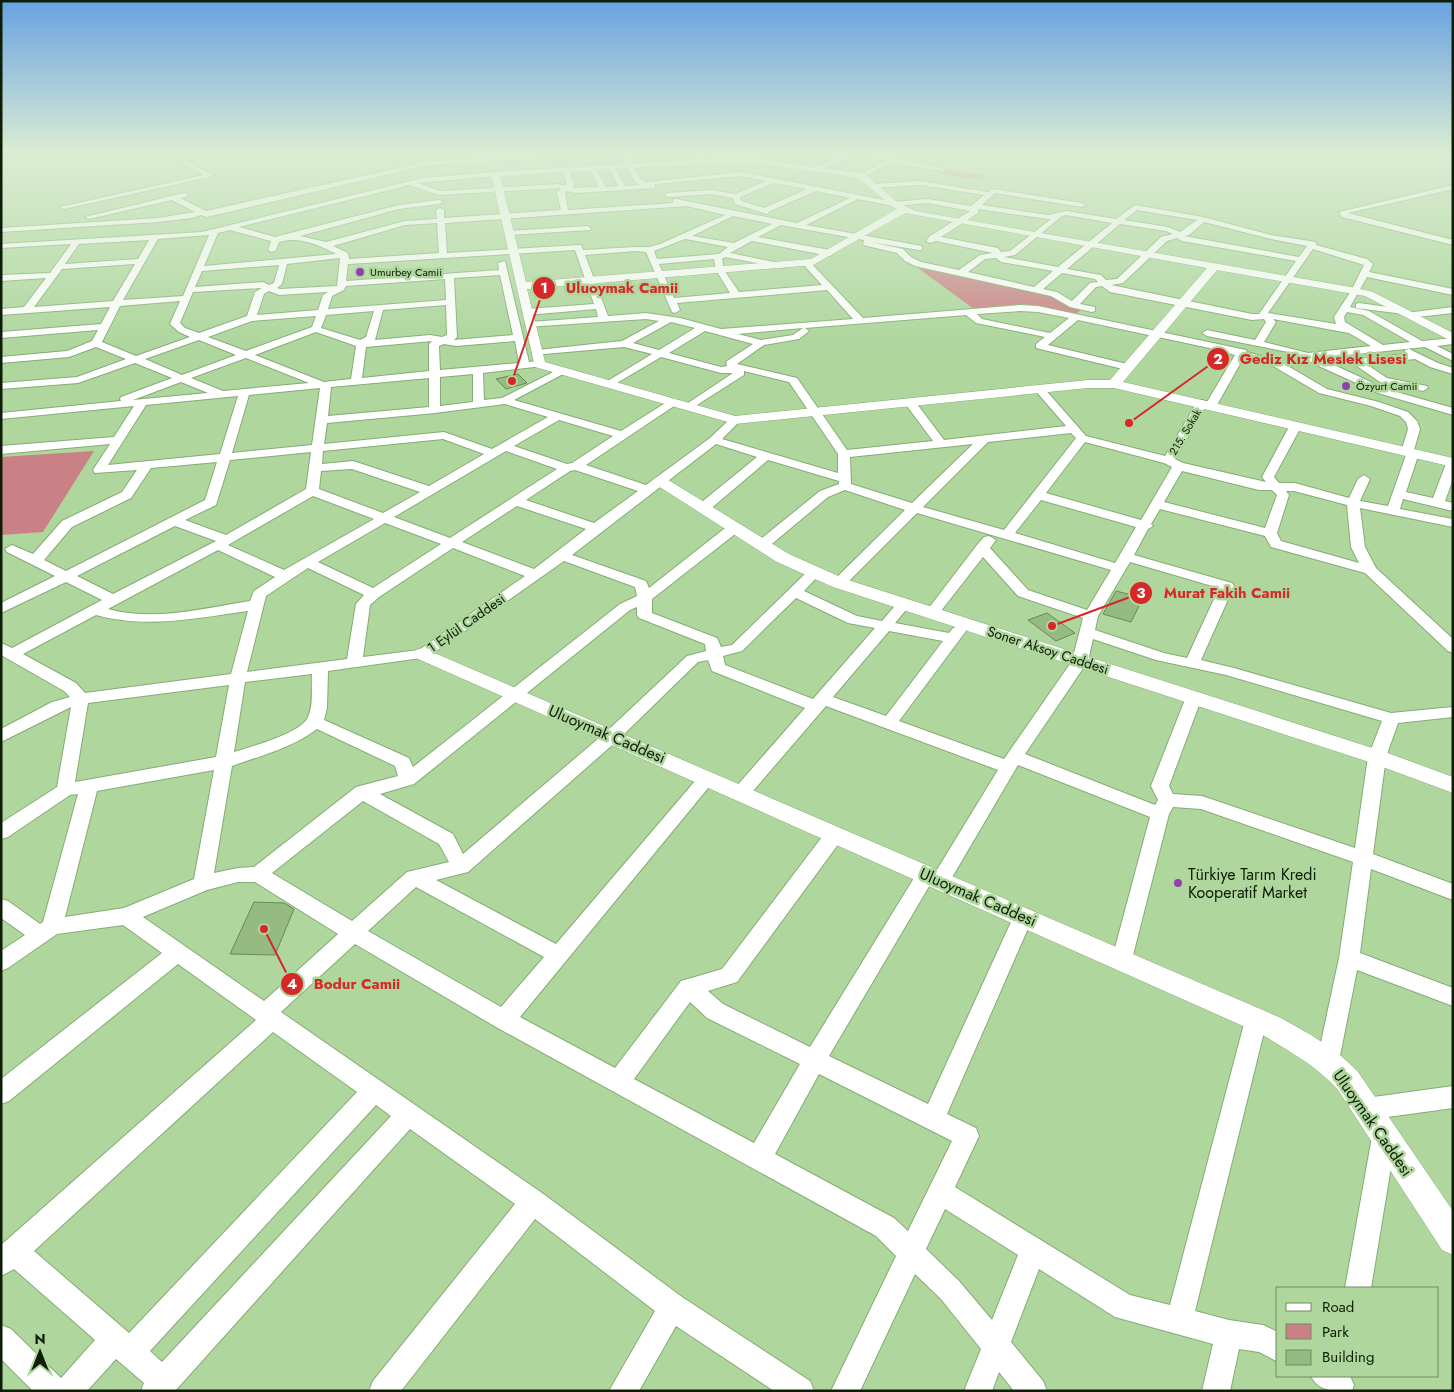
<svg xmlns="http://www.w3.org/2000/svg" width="1454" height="1392" font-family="Jost,sans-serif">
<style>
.green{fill:#ca8185}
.building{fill:#95bb83;stroke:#668b55}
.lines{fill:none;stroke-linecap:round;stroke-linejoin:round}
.minor-casing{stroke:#85ac74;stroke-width:2}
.tertiary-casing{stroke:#85ac74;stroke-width:1}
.minor{fill:#fff;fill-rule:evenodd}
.tertiary{fill:#fff;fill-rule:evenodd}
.poi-dot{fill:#9240af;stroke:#aed69d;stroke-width:2}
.labels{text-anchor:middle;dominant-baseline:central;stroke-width:5;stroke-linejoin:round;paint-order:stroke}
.far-poi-label{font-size:11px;fill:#0e1d07;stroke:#aed69d;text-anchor:start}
.far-street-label{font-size:11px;fill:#0e1d07;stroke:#aed69d}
.street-label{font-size:14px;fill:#0e1d07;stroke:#aed69d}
.near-street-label{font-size:16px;fill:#0e1d07;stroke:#aed69d}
.near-poi-label{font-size:16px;fill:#0e1d07;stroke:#aed69d;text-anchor:start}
.leader{fill:none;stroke:#d62828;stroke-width:2}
.callout-dot{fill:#d62828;stroke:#aed69d;stroke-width:2}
.mark-label{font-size:15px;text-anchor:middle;font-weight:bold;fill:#fff}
.callout-label{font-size:15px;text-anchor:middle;font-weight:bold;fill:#d62828;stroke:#aed69d;stroke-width:5;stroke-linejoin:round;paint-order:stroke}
</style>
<rect width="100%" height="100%" fill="#aed69d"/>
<path class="green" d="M947 170 986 175 980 180 940 174Z
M918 268 1044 292 1081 310 1075 314 1023 304 974 309Z
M94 451 43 532 1 535V457Z"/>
<path class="building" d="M518 374 527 383 506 389 496 379Z
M1116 591 1143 598 1131 622 1103 614Z
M1047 613 1075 633 1056 641 1028 620Z
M254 902 284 903 294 909 275 955 230 954Z"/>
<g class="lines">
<g class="minor-casing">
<path id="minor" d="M583 153H590L587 155Z
M619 153H625L642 181 647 182 741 172 894 202 928 199 971 206 984 195 920 185 873 188 869 186 873 184 920 181 988 192 993 189 1082 203 1086 205 1082 207 995 193 982 205 1048 215 1066 211 1116 219 1135 205 1203 217 1271 235 1316 242V245L1367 259 1373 264 1369 272 1453 289V295L1367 277 1350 307 1369 311 1422 341 1453 338V344L1437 346 1453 354V361L1425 347 1319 358 1386 389 1453 408V415L1378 393 1288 352 1207 336 1202 333 1207 330 1255 340 1266 322 1264 319 1252 320 1110 292 1102 286 1096 287 1080 304 1095 307V311L1092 312 1070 307 1051 296 915 266 905 261 897 253 863 245 864 240 781 225 758 237 830 250 834 253 830 256 752 241 730 253 784 264V268L725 257 722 259 724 270 739 292 822 285 802 263 809 261 863 318 1020 305 1038 306 1246 350 1247 352 1281 362 1327 389 1379 402 1408 412 1417 421 1420 429 1414 450 1419 453 1406 492 1433 498 1447 461 1453 457V479L1445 501 1453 503V511L1403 499 1400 509 1453 519V527L1360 508 1365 547 1376 568 1453 639V653L1448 651 1365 573 1271 547 1265 536 1160 509 1151 524 1153 526 1148 529 1134 555 1232 583 1234 586 1201 660 1234 668 1391 713 1453 707V717L1398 723 1386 757 1373 854 1453 884V900L1371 869 1360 953 1453 988V1006L1357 970 1339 1061 1336 1068 1328 1071 1320 1068 1317 1061 1339 958 1353 862 1201 809 1173 807 1169 814 1132 959 1129 965 1122 968 1115 965 1112 959 1150 817 1018 765 947 886 940 889 933 886 931 883 829 1056 928 1104 1016 911 1023 909 1030 911 1033 917 947 1114 976 1128 979 1136 955 1187 1130 1295 1170 1305 1245 1020 1248 1013 1256 1010 1264 1013 1267 1020 1195 1311 1229 1320 1263 1325 1278 1332V1362L1259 1352 1239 1349 1230 1391H1202L1213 1344 1115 1317 1039 1269 1011 1342 1043 1381 1047 1391H1014L999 1372 992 1391H964L981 1349 941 1299 915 1274 860 1391H831L896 1256 876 1236 496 1027 355 944 281 1012 542 1193 682 1297 810 1381 814 1391H774L676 1326 639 1391H609L655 1311 535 1219 401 1391H369L373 1381 515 1204 410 1129 175 1391H141L144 1383 116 1359 87 1391H33L1 1359V1325L11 1329 61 1378 95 1340 14 1269 1 1276V1245L256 1020 178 964 9 1101 1 1104V1079L162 953 123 925 57 934 8 968 1 971V951L25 935 1 918V899L8 901 40 924 43 922 78 794 70 795 8 837 1 839V823L57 787 71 707 1 742V729L52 702 70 697 64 691 1 655V643L12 648 102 600 66 582 1 613V603L55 576 7 552 5 549 12 545 33 554 62 521 122 492 137 470 95 473 93 470 110 444 1 454V446L114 437 134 406 1 419V413L121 401 120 399 121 397 172 378 135 363 78 383 1 389V383L77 377 126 359 96 347 69 357 1 363V357L67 351 92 341 98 330 1 338V332L101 324 110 307 1 315V309L24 307 46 278 1 281V275L50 273 71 244 1 248V244L202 232 423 178 495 172 498 174 495 176 418 183 440 191 559 184 565 186 567 184 562 170 565 168 568 170 575 185 572 188 599 187 589 168 592 166 595 168 606 187 618 186 609 167 612 165 615 167 625 186 640 185 635 182ZM741 176 766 181 735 194 711 190 668 193 664 195 668 197 711 194 733 198 735 204 767 214 770 211 816 191 850 198 797 223 676 199H673V203L568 210 565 193 567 191 575 193 640 189C645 188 650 189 655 188V184ZM774 183 807 189 764 208 741 201 740 197ZM410 185 439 195 559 188 561 189 557 192 561 210 444 218V210L440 208 436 210 437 219 405 221 326 242 300 236 399 209 439 204 443 202 439 200 399 205 275 237 239 227ZM858 199 894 206 928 203 970 211 930 236 926 241 930 243 936 241 993 253 980 255 959 270 921 262 911 257 903 249 871 242 919 250H922V246L806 225ZM687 206 725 215 660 244 649 247H635L583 250 581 245H578L447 253 445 223ZM978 209 1048 219H1051L1010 251 1001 252 998 248 941 237 978 213ZM1137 210 1197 220 1180 232 1168 227 1124 220ZM1066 215 1112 223 1058 267 1004 257 1015 255 1062 216ZM733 216 772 224 734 243 692 236ZM1204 222 1271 239 1307 246 1299 257 1184 236 1189 235ZM437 223 439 253 349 259 348 253 333 246 405 225ZM1120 224 1166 231 1173 234 1161 237 1117 279 1106 280 1101 275 1067 269ZM230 230 271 241 268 250 272 252 276 250 279 242C298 236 318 244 336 254L204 266 218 233ZM209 235 183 296 123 300 158 239ZM1177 238 1182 241 1296 261 1259 314H1252L1111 285 1123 283 1167 241ZM685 239H686L728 247 719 254 657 259 654 251ZM149 240 138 259 65 264 79 244ZM1313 249 1364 265 1351 291 1334 317 1336 324 1268 313ZM575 250 594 304 527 309 522 312 527 315 596 309 598 317 530 322 525 325 527 327 646 319 659 321 622 341 537 350 532 353 533 355 624 347 652 354 606 382 605 384 606 386 610 387 661 357 721 373H733L685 405 683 407 689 410 744 375V371L789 382 838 454V473L722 439 741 420 735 417 731 418 710 438 646 485 586 465 680 402 678 400H670L621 431 514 400 565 373 566 371 561 368 502 398 484 400 483 373 543 366 544 364 539 361 529 362 505 261 498 263 499 270 346 281 348 264ZM635 251 646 252 672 312 675 313 680 310 677 303 827 290 853 319 721 329 680 318 646 313 608 316 585 255ZM340 258 337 286 280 289 277 288 282 284 287 264ZM996 258 1001 262 1053 271 1034 287 968 272 985 259ZM714 259 716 270 730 293 674 298 659 264ZM135 264 113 301 34 307 62 269ZM279 265 274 283 269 285 263 282 195 287 202 271ZM1062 273 1095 279 1098 282 1090 283 1072 301 1057 292 1043 289ZM500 275 513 335 454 340 457 337 454 278ZM445 279 446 300 328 309 332 296 344 290 346 286ZM262 288 255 292 247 316 199 333 185 328 180 323 193 292ZM269 291 279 295 328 292 323 295 318 310 257 315 264 294ZM180 301 170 324 179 332 190 337 136 356 102 342 120 306ZM446 305 447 335 442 337 430 335 375 340 383 310ZM374 311 366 337 360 340 321 328 326 315ZM1020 311 1038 312 1069 318 1050 333 982 319 977 314ZM1347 312 1363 315 1410 342 1383 345 1345 322 1344 317ZM966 315 976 323 1045 337 1036 344V348L1127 370 1131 369 1132 367 1131 365 1048 345 1078 320 1214 349 1235 355 1207 402 1202 400 1198 401 1165 456 1086 436 1043 387 1039 386 1034 389 1066 426 944 440 914 400 910 399 904 402 933 441 847 450 797 378 737 364 764 345 799 339 809 331 805 328ZM316 316 312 327 246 351 208 337 252 321ZM1273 319 1349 333 1371 346 1308 353 1264 342 1276 322ZM671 322 695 328 659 350 633 343ZM803 328 793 335 761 340 738 334ZM705 331 753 344 727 361 726 363 727 366 721 367 669 353ZM316 332 356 346 351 379 324 382 255 355ZM199 340 236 355 182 375 145 359ZM432 341 429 344V371L362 378 366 347ZM515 341 519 363 440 370 439 346 444 344 456 346ZM1244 357 1273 366 1319 393 1371 406 1400 416 1406 422 1408 429 1401 452 1406 455 1388 506 1360 501 1370 479 1364 475 1358 479 1349 498 1295 483H1279L1274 477 1302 425 1296 422 1290 425 1262 477 1266 482 1183 463 1175 459 1206 406 1211 408 1217 405ZM246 358 309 383 223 391 191 378ZM473 374V402L440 406V377ZM429 378V407L328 416 331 387ZM181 382 208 393 133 400ZM320 388 312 445 232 453 249 395ZM238 396 220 454 108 465 146 405ZM505 404 548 417 492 449 444 432 324 444 327 423 435 413ZM559 420 613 436 572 463 567 464 514 446ZM1071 433 1076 438 1004 530 923 507 988 442ZM443 439 484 454 429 486 353 461 322 464 323 451ZM1085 442 1164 463 1172 467 1141 520 1046 493ZM716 444 757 457 698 505 697 508 698 511H708L768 460 839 481V484L820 491 757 542 755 545 757 548H767L828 497 845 490 905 510 834 580 832 583 834 586H844L917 513 1111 570 1087 610 1028 590 990 548 996 540 989 536 984 537 977 545 925 613 927 616H937L983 557 1018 596 1083 618 1072 661 1004 759 899 721 966 631 963 628C956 626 953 627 949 633L895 623 911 604 909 601H899L882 621 857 616 804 591 822 572 815 568 810 569 732 645 721 647 717 638 652 613V599L739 531 741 528 739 525H729L649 588 646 581 572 555ZM973 444 912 503 851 484 850 457ZM506 451 557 469 450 538 394 517ZM311 452 306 489 226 535 185 520 216 505 230 460ZM217 462 205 500 66 571 44 560 72 527 131 498 151 468ZM352 469 420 492 383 513 319 489 321 471ZM575 470 638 491 594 523 526 500 570 471ZM1182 471 1259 490H1272L1277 495 1265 528 1164 502ZM1286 491H1294L1347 505 1351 547 1359 563 1281 541 1277 533 1289 495ZM313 496 374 519 284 570 228 545ZM1041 500 1136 527 1115 563 1015 533ZM517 506 586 529 534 569 462 542ZM385 523 441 544 373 588 318 562ZM175 526 216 541 113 594 77 576ZM453 548 525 576 419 650 363 657 370 605 379 597ZM218 550 275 577 254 591 250 601C204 608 154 622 108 609ZM564 561 635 587 637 596 620 604 413 767 409 758 324 720 327 708 328 671 428 657ZM1130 562 1219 588 1187 658 1164 653 1095 630 1098 616ZM308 568 364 595 356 604 347 659 247 672 266 596ZM796 598 848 623 875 628 813 699 725 665 723 656 742 651ZM637 607V615L639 618 705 644 706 651 687 656 606 732 463 854 453 834 380 794 414 784 630 610ZM248 611 231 674 85 693 76 683 23 654 96 615C147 629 197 618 248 611ZM889 631 943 641 886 716 833 697ZM1093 639 1156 660 1226 675 1382 721 1368 757 1355 848 1202 796 1173 794 1169 786 1202 697 1200 693 1194 692 1188 693 1186 697 1151 786 1158 800 1155 805 1025 754 1088 661ZM708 660 712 671 805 708 735 788 732 793 735 798 741 799 747 798 826 706 998 770 935 873 933 870 926 868 919 870 810 1047 723 1004 708 991 737 982 842 839 844 834 842 829 835 827 828 829 722 969 681 981 615 1068 520 1017 713 782 716 778 713 774 707 772 701 774 556 944 436 880 468 872 618 740 698 662ZM312 674C311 687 314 704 308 717 302 733 250 747 234 752L245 682ZM229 685 216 757 75 782 88 703ZM317 729 395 766 398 776 356 787 254 867 238 868 214 873 232 766C260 756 292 748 317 729ZM214 770 194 879 124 908 65 917 97 791ZM363 801 439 844 449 862 407 872 352 921 272 873ZM238 882H255L338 934 264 1001 143 917 207 890ZM416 887 544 957 501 1007 368 931ZM690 1002 707 1018 800 1064 754 1143 634 1079ZM273 1032 357 1092 129 1333 34 1251ZM819 1074 952 1141 908 1231 894 1218 775 1154ZM376 1105 391 1116 162 1362 150 1351ZM945 1209 1018 1255 992 1320 959 1281 926 1249Z
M691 153H697L703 161 702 162H698Z
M813 153 843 155 847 153H869L946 169 943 171 891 163 862 178 860 177V175L887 160 854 155 816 171 813 169 814 168 836 158Z
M538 155 540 156V158L418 166 415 168 207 217 201 215 192 218 158 222 1 232V228L158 218 195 212 172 200 89 219 85 217 184 193 188 195 187 197 180 198 206 211 417 164 420 162Z
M186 161 214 176 64 209 60 207 204 175 184 164 183 163Z
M1453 185V189L1348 213 1453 240V245L1342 217 1339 212Z
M587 226 591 228 590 230 509 235 505 233 509 231Z
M1359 303 1402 309 1406 313 1453 307V313L1408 318 1404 314 1356 308V304Z
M1409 349 1438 363 1453 368V374L1430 367 1415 359 1366 364 1387 378 1427 386 1428 388 1423 391 1380 382 1351 362 1356 359 1405 354V350Z
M1453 1086V1108L1366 1120 1358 1117 1354 1109 1358 1101 1366 1098Z
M1384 1126 1393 1129 1396 1137 1371 1288H1345L1372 1137 1375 1129Z
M1311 1376H1350L1354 1385 1352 1391C1333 1391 1319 1392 1311 1376Z"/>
</g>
<g class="tertiary-casing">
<path id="tertiary" d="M744 157 865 174 897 202 915 211 1356 288 1373 292 1453 333V342L1365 296 1217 270 1123 382 1453 458V467L1114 388H1088L735 424 535 367 491 174 492 172ZM744 161 859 178 891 206 897 209 811 259 526 282 500 176ZM905 213 1207 268 1110 380H1088L735 416 545 362 527 289 813 265Z
M660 476 665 478 789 554 845 579 1385 752 1453 777V793L1369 762 833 587 777 562 655 484 652 481 655 478Z
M423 648 1281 1018C1308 1033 1336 1048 1358 1072L1453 1211V1255L1442 1250 1338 1090C1317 1066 1289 1051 1261 1034L416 658 413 654 416 650Z"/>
</g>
<use href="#minor" class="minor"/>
<use href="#tertiary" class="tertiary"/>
</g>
<linearGradient id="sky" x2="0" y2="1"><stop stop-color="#68a2e2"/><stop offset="0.44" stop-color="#dbedd3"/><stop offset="1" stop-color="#dbedd3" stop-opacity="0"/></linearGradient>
<rect width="1454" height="348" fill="url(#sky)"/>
<g class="poi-dot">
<circle cx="360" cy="272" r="5"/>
<circle cx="1346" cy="386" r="5"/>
<circle cx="1178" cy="883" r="5"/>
</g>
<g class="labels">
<g class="far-poi-label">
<text x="370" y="272">Umurbey Camii</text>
<text x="1356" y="386">Özyurt Camii</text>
</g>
<g class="far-street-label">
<text transform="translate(1185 432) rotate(-59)">215. Sokak</text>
</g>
<g class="street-label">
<text transform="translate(466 623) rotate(-35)">1 Eylül Caddesi</text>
<text transform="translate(1048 650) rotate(18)">Soner Aksoy Caddesi</text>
</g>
<g class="near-street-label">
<text transform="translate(607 734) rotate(23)">Uluoymak Caddesi</text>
<text transform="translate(978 897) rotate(23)">Uluoymak Caddesi</text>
<text transform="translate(1373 1123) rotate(55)">Uluoymak Caddesi</text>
</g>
<g class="near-poi-label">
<text x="1188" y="874">Türkiye Tarım Kredi<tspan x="1188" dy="18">Kooperatif Market</tspan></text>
</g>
</g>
<path class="leader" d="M512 381L544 288M1129 423L1218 359M1052 626L1141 593M264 929L292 984"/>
<g class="callout-dot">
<circle cx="512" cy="381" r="5"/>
<circle cx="1129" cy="423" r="5"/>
<circle cx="1052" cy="626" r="5"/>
<circle cx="264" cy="929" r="5"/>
<circle cx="544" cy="288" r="12"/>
<circle cx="1218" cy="359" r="12"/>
<circle cx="1141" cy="593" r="12"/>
<circle cx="292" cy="984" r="12"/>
</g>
<g class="mark-label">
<text x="544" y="293">1</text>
<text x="1218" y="364">2</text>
<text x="1141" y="598">3</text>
<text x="292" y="989">4</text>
</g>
<g class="callout-label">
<text x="622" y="293">Uluoymak Camii</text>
<text x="1323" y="364">Gediz Kız Meslek Lisesi</text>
<text x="1227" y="598">Murat Fakih Camii</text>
<text x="357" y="989">Bodur Camii</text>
</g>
<rect width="1454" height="1392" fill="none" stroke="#0e1d07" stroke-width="5"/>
<rect x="1276" y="1287" width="162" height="90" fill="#aed69d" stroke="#6e8c61"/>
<rect x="1286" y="1303" width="25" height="8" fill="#ffffff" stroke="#6e8c61"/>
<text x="1322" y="1312" font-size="15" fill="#0e1d07">Road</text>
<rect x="1286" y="1324" width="25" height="15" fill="#ca8185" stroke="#6e8c61"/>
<text x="1322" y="1337" font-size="15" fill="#0e1d07">Park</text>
<rect x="1286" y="1350" width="25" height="15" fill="#95bb83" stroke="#6e8c61"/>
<text x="1322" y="1362" font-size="15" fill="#0e1d07">Building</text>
<g transform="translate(40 1352)" stroke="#aed69d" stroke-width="4" paint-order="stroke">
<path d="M0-4L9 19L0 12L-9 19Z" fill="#0e1d07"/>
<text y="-8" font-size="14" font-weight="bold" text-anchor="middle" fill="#0e1d07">N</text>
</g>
</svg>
